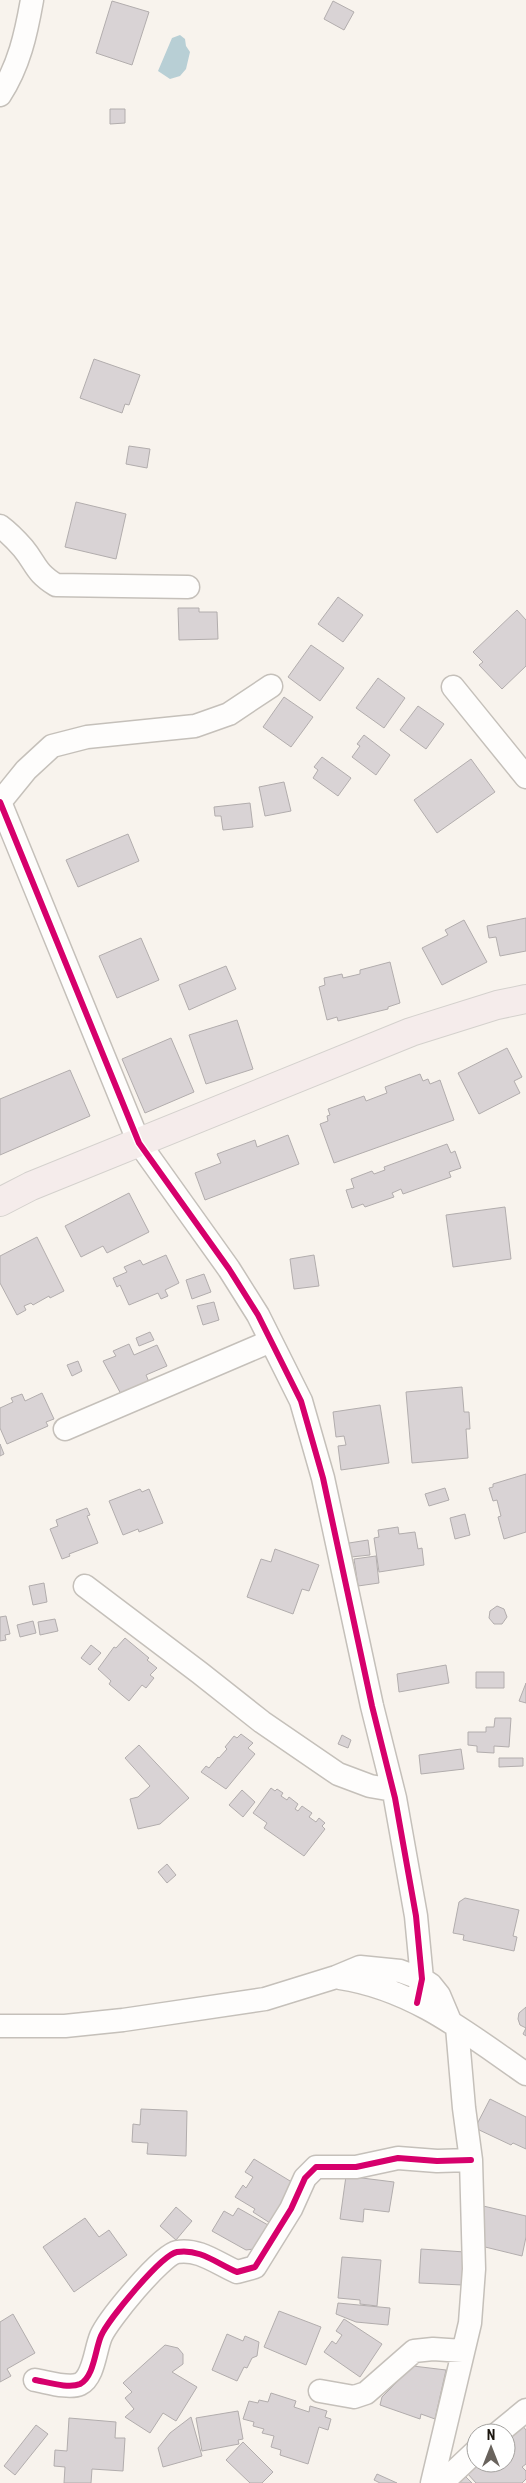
<svg xmlns="http://www.w3.org/2000/svg" width="526" height="2483" font-family="'Roboto Condensed',sans-serif">
<style>
.water{fill:#b8cfd5}
.building{fill:#d9d3d5;stroke:#b2adad}
.lines{fill:none;stroke-linecap:round;stroke-linejoin:round}
.minor-casing{stroke:#c5c0ba;stroke-width:25}
.major-casing{stroke:#d4d1cd;stroke-width:30}
.minor{stroke:#fefdfc;stroke-width:22}
.major{stroke:#f5eceb;stroke-width:28}
.cycleway-casing{stroke:#fff;stroke-width:9}
.cycleway{stroke:#d6006c;stroke-width:6}
</style>
<rect width="100%" height="100%" fill="#f8f3ed"/>
<path class="water" d="M180 35 185 39 186 46 190 52 186 69 180 76 170 79 158 71 172 38Z"/>
<path class="building" d="M112 1 149 12 132 65 96 53Z
M333 1 354 12 344 30 324 19Z
M110 109H125V123L110 124Z
M94 359 140 375 129 405 125 404 122 413 80 398Z
M129 446 150 449 147 468 126 464Z
M76 502 126 514 116 559 65 547Z
M338 597 363 615 343 642 318 624Z
M178 608H199V612H217L218 639 179 640Z
M517 610 526 620V666L502 689 479 665 483 662 473 652Z
M311 645 344 668 320 701 288 677Z
M378 678 405 698 384 728 356 708Z
M284 697 313 717 291 747 263 727Z
M418 706 444 724 426 749 400 730Z
M364 735 390 755 376 775 352 757 360 746 357 744Z
M322 757 351 778 338 796 313 778 318 770 314 767Z
M471 759 495 792 437 833 414 800Z
M284 782 291 811 265 816 259 787Z
M250 803 253 827 223 830 221 816H215L214 807Z
M128 834 139 861 78 887 66 860Z
M526 918V951L500 956 496 937 489 938 487 926Z
M464 920 487 962 442 985 422 948 448 935 445 930Z
M141 938 159 980 117 998 99 956Z
M390 962 400 1003 388 1007V1009L338 1021 337 1017 327 1020 319 987 325 985 324 978 342 974 343 978 360 974V970Z
M226 966 236 989 189 1010 179 985Z
M237 1020 253 1069 206 1084 189 1035Z
M171 1038 194 1092 145 1113 122 1059Z
M507 1048 522 1077 514 1081 520 1093 479 1114 458 1073Z
M70 1070 90 1116 0 1155V1099Z
M420 1074 423 1081 428 1079 430 1084 440 1080 454 1120 334 1163 320 1124 328 1121 327 1116 330 1115 328 1109 364 1096 366 1101 387 1093 385 1087Z
M288 1135 299 1164 205 1200 195 1173 221 1163 217 1154 255 1140 257 1147Z
M447 1144 451 1153 455 1151 461 1168 449 1172 451 1177 403 1194 401 1189 392 1193 394 1197 365 1207 363 1204 352 1208 346 1190 354 1188 351 1179 372 1171 374 1174 385 1170 384 1167Z
M129 1193 149 1232 107 1253 103 1246 81 1257 65 1226Z
M505 1207 511 1259 453 1267 446 1215Z
M37 1237 64 1291 50 1298 49 1296 33 1305 31 1303 24 1306 26 1310 17 1315 0 1283V1256Z
M166 1255 179 1283 165 1290 168 1296 161 1299 158 1293 129 1305 120 1285 117 1287 113 1278 127 1272 124 1267 140 1260 143 1265Z
M314 1255 319 1286 294 1289 290 1259Z
M204 1274 211 1292 192 1299 186 1280Z
M214 1302 219 1320 203 1325 197 1306Z
M150 1332 154 1340 139 1346 136 1338Z
M129 1344 134 1355 157 1345 167 1366 146 1375 149 1382 121 1394 103 1361 116 1356 113 1351Z
M78 1361 82 1371 72 1376 67 1365Z
M462 1387 464 1412H469L470 1429H466L468 1458 412 1463 406 1392Z
M42 1393 54 1419 46 1422 48 1426 7 1444 0 1428V1408L13 1402 11 1398 22 1394 25 1401Z
M380 1405 389 1463 341 1470 338 1446 346 1445 344 1436 336 1437 333 1412Z
M0 1444 4 1454 0 1456Z
M526 1474V1532L504 1539 498 1517 501 1516 497 1500 493 1501 489 1488 493 1487V1484Z
M445 1488 449 1500 429 1506 425 1494Z
M140 1489 142 1492 149 1489 163 1523 139 1532 138 1529 123 1535 109 1501Z
M87 1508 90 1515 87 1516 98 1543 69 1554 70 1556 62 1559 50 1529 58 1526 56 1520Z
M465 1514 470 1535 455 1539 450 1518Z
M398 1527 399 1534 415 1532 418 1549 422 1548 424 1565 379 1572 374 1538 379 1537 378 1530Z
M368 1540 370 1555 351 1557 349 1543Z
M275 1549 319 1565 309 1591 302 1589 293 1614 247 1597 261 1559 271 1562Z
M376 1556 379 1583 358 1586 354 1559Z
M44 1583 47 1602 33 1605 29 1586Z
M497 1606 504 1609 507 1617 502 1624H494L489 1618 490 1611Z
M6 1616 10 1634 5 1635 6 1640 0 1641V1617Z
M55 1619 58 1631 40 1635 38 1622Z
M33 1621 36 1633 20 1637 17 1625Z
M125 1638 149 1658 147 1660 157 1668 150 1675 154 1678 146 1688 142 1685 129 1701 109 1684 111 1681 98 1669 114 1647 116 1648Z
M91 1645 101 1653 90 1665 81 1658Z
M446 1665 449 1683 399 1692 397 1674Z
M476 1672H504V1688H476Z
M526 1683V1703L519 1701Z
M495 1718H511L509 1747 494 1746V1753L477 1752V1746L468 1745V1732H486V1727H494Z
M241 1734 253 1743 248 1748 255 1754 226 1789 201 1772 206 1766 209 1768 218 1757 219 1758 227 1749 225 1747 234 1736 237 1738Z
M342 1735 351 1740 348 1748 338 1744Z
M139 1745 189 1798 160 1824 138 1829 130 1799 138 1797 150 1786 125 1758Z
M461 1749 464 1769 421 1774 419 1755Z
M499 1758H523V1766L499 1767Z
M271 1788 275 1791 277 1789 283 1793 281 1796 287 1800 289 1797 298 1804 295 1809 298 1811 302 1806 312 1813 309 1817 316 1822 319 1818 325 1823 322 1826 325 1829 304 1856 264 1828 267 1823 253 1813Z
M242 1790 255 1802 243 1817 229 1805Z
M167 1864 176 1875 167 1883 158 1872Z
M465 1898 519 1910 513 1936 517 1937 514 1951 463 1940 464 1935 453 1933 459 1902Z
M526 2007V2036L523 2034 526 2028 520 2025 518 2019 519 2013Z
M490 2099 526 2117V2149L513 2143 511 2145 475 2128Z
M141 2109 187 2111 186 2156 147 2154 148 2143 132 2142 133 2124 140 2125Z
M254 2159 295 2184 270 2223 253 2212 255 2209 235 2197 243 2185 246 2188 253 2177 245 2172Z
M346 2176 394 2182 389 2212 364 2209 363 2222 340 2219Z
M479 2205 526 2216V2237L522 2256 481 2246Z
M176 2207 192 2221 176 2240 160 2226Z
M238 2208 268 2225 254 2249 246 2250 212 2231 224 2211 233 2216Z
M85 2218 99 2237 109 2230 127 2255 74 2292 43 2247Z
M421 2249 465 2252 463 2285 419 2283Z
M342 2257 381 2260 377 2306 360 2304V2300L338 2298Z
M338 2303 390 2308 388 2325 356 2322 336 2314Z
M279 2311 321 2327 306 2365 264 2347Z
M13 2314 35 2353 7 2369 11 2376 0 2382V2322Z
M344 2319 382 2344 360 2377 324 2352 332 2341 336 2344 342 2335 336 2331Z
M227 2334 243 2341 245 2336 259 2342 257 2356 252 2358 247 2368 244 2367 237 2381 212 2370Z
M165 2345 178 2348 183 2354V2364L172 2372 197 2387 176 2421 163 2413 150 2433 125 2417 134 2409 125 2398 132 2392 123 2383Z
M413 2366 446 2370 435 2419 421 2414 420 2419 380 2405 382 2397Z
M271 2393 296 2401 294 2407 309 2412 310 2406 327 2411 325 2417 331 2419 328 2430 319 2427 308 2464 280 2455 281 2450 271 2447 274 2436 262 2433 264 2429 253 2426 254 2422 243 2419 249 2401 258 2403 259 2400 268 2402Z
M238 2411 243 2439 238 2440 239 2444 202 2451 196 2418Z
M191 2417 202 2456 163 2467 158 2448 170 2433Z
M69 2418 116 2422 115 2438H125L123 2471 92 2469 91 2483H64L65 2467 54 2466 55 2450 67 2451Z
M36 2425 48 2434 15 2475 4 2466Z
M522 2425 526 2430V2464L522 2467 526 2471V2479L522 2483H476L467 2473 478 2463H506V2439Z
M243 2442 273 2472 262 2483H250L226 2460Z
M377 2474 397 2483H380L374 2480Z
M465 2476 472 2483H458Z"/>
<g class="lines">
<g class="minor-casing">
<path id="minor" d="M0 95C19 66 26 34 32 0
M0 526C8 532 16 540 23 548 37 565 35 572 56 585L188 587
M453 687 526 777
M0 802 139 1143 229 1269 258 1315 301 1401 323 1478 372 1706 395 1798 416 1916 422 1979 417 2003
M0 802 26 770 52 746 87 737 195 726 229 714 271 686
M65 1429 271 1341
M85 1586 200 1673 262 1722 338 1774 370 1786 393 1790
M340 1978C413 1989 467 2033 526 2074
M0 2026H65L123 2020 265 1999 336 1977 360 1967 400 1971 422 1979 431 1985 439 1995 450 2021
M35 2380C47 2382 69 2389 80 2384 94 2377 95 2350 101 2336 108 2320 161 2255 177 2252 199 2248 218 2264 237 2272L255 2267 291 2209 305 2178 316 2167H356L398 2158 437 2161 471 2160
M320 2391 354 2397 366 2393 414 2351 433 2349 463 2351
M498 2433 526 2410
M432 2483 470 2323 474 2269 471 2160 464 2108 457 2027
M442 2483 476 2451"/>
</g>
<g class="major-casing">
<path id="major" d="M0 1202 31 1186 411 1032 497 1005 526 999"/>
</g>
<use href="#minor" class="minor"/>
<use href="#major" class="major"/>
<g class="cycleway-casing">
<path id="cycleway" d="M0 802 139 1143 229 1269 258 1315 301 1401 323 1478 372 1706 395 1798 416 1916 422 1979 417 2003
M35 2380C47 2382 69 2389 80 2384 94 2377 95 2350 101 2336 108 2320 161 2255 177 2252 199 2248 218 2264 237 2272L255 2267 291 2209 305 2178 316 2167H356L398 2158 437 2161 471 2160"/>
</g>
<use href="#cycleway" class="cycleway"/>
</g>
<g transform="translate(491 2448)"><circle r="24" fill="#ffffff" stroke="#a4a29f"/>
<path d="M0-4L9 19L0 12L-9 19Z" fill="#69635d"/>
<text y="-8" font-size="14" font-weight="bold" text-anchor="middle" fill="#1c160f">N</text>
</g>
</svg>
